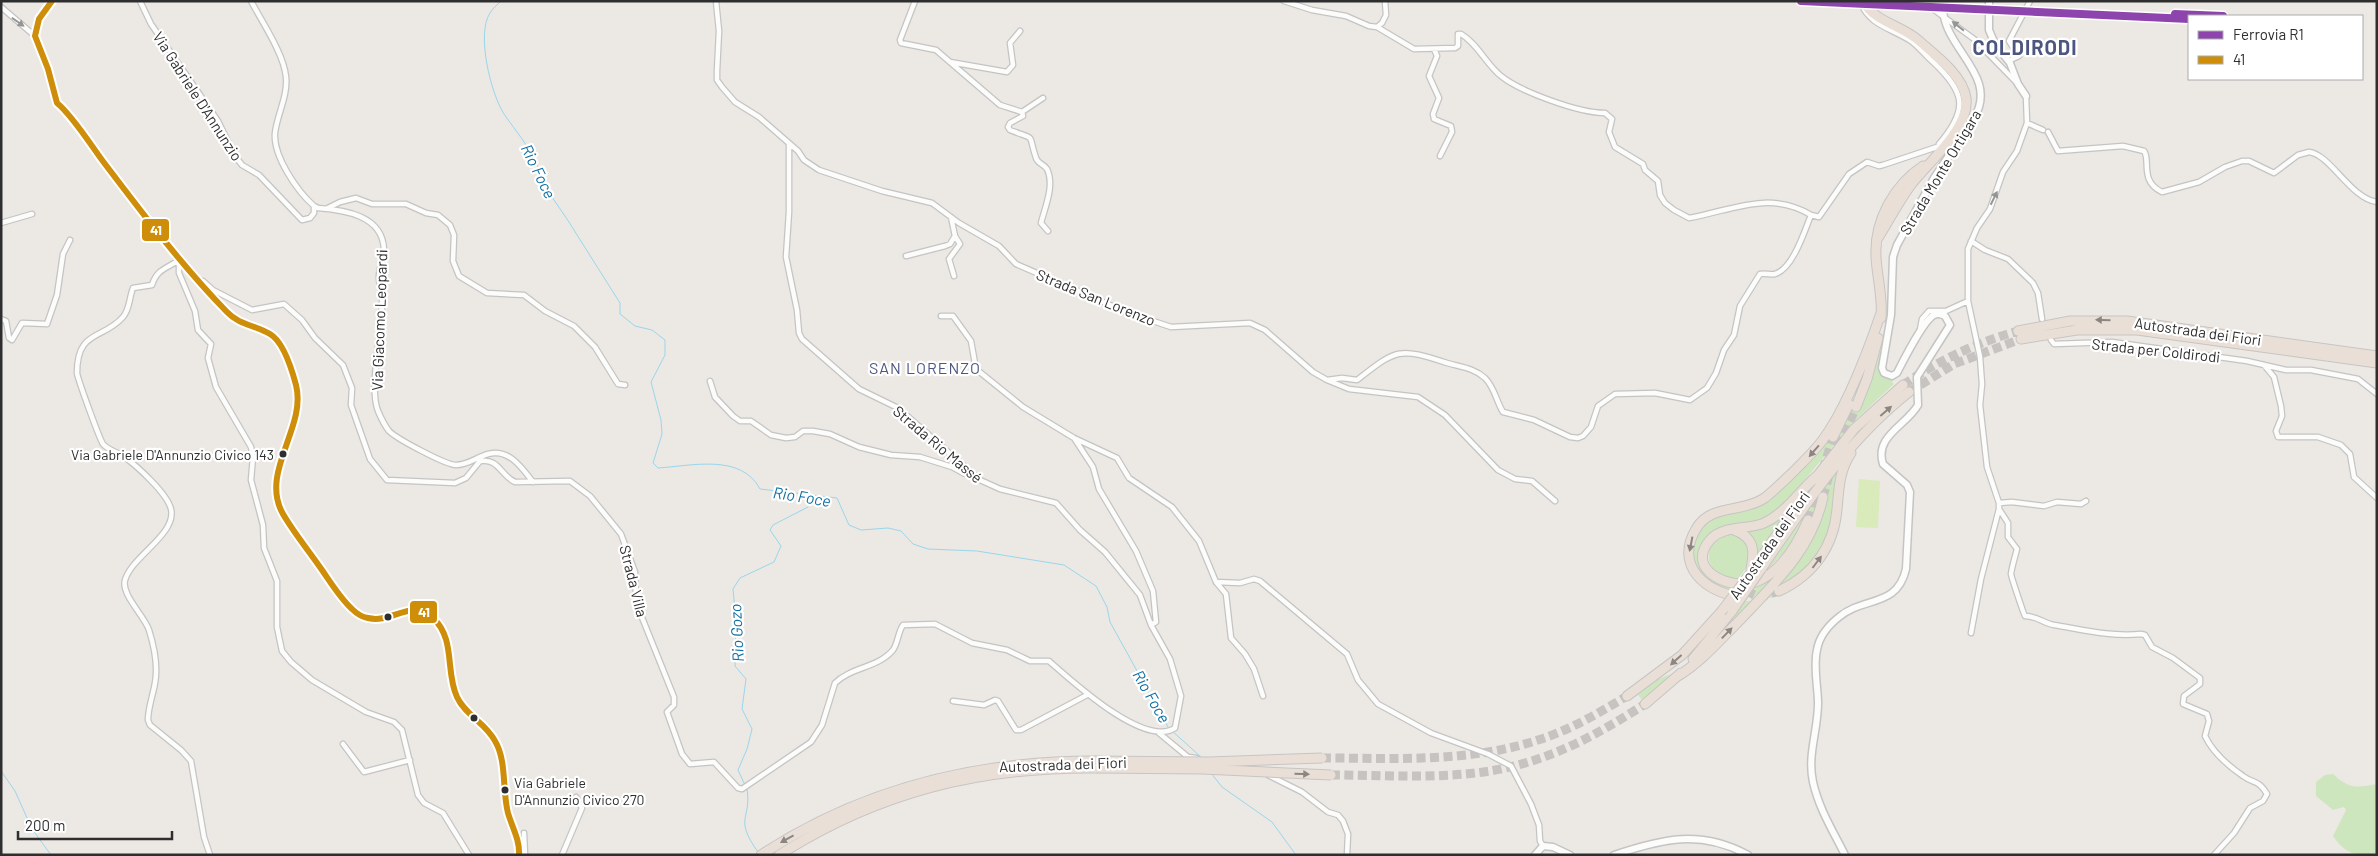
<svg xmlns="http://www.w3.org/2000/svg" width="2378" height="856" font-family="Barlow,sans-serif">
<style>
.green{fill:#cee6be}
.pitch{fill:#d9eabb}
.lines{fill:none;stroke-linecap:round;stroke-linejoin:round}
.stream{stroke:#99d6ec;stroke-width:1}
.highway-tunnel{stroke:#c6c3c0;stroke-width:9;stroke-dasharray:9 4.5;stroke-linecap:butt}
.street-casing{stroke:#c5c4c5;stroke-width:7}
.secondary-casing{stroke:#c5c4c5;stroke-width:9}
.highway-casing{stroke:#c6c5c4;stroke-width:11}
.street{stroke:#fcfcfb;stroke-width:4.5}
.secondary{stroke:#fcfcfb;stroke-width:6}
.highway{stroke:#eadfd6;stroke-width:9}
.highway-bridge-casing{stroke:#c6c5c4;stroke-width:11;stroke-linecap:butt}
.highway-bridge{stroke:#eadfd6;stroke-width:9}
.bus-1-casing{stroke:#fff;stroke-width:10}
.bus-1{stroke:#cf8e09;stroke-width:6}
.rail-1-casing{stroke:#fff;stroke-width:11}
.rail-1{stroke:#8e44ad;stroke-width:8}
.oneway{fill:#959594}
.oneway2{fill:#8c8682}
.bus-dot{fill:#2e2e2e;stroke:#fff;stroke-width:2}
.labels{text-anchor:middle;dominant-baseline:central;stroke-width:4.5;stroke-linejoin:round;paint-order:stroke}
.bus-label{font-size:14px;fill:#2e2e2e;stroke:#fff;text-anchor:end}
.street-label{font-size:15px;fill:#2e2e2e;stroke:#fff}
.water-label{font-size:16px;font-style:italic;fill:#0d6fa3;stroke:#fff}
.neighbourhood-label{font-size:16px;letter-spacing:1px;fill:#4d5680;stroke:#fff}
.district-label{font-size:20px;font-weight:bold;letter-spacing:1px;fill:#4d5680;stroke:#fff}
.line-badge{stroke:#fff;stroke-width:2}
.badge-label{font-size:14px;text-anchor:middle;font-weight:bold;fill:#fff}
</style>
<rect width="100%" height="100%" fill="#ece8e4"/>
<path class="green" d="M1886 333 1880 372 1887 379 1896 377 1892 382 1894 384 1852 423 1779 511 1753 524 1704 544 1708 576 1720 585 1732 588 1729 592 1703 580 1692 558 1695 534 1708 519 1752 508 1852 407 1859 410 1872 379Z
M1840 465C1835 484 1837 503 1833 523 1827 553 1806 575 1778 588L1780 594 1764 600C1792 569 1815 540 1826 498L1821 496 1809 531 1797 554 1713 643 1744 601H1751V595H1749C1755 585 1764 583 1773 575 1790 561 1801 542 1810 523L1804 520 1791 545 1765 572Z
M1790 509 1757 557 1743 530Z
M1727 535H1738L1748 543 1749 564 1736 582C1708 578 1696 546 1727 535Z
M1670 674 1663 686 1644 702 1638 695 1657 680Z
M2333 774C2349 789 2356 788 2377 784V855C2355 855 2346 855 2333 836L2346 810 2344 807 2333 810 2316 796V782L2325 775Z"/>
<path class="pitch" d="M1859 479 1880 481 1878 528 1856 527Z"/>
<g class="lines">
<path class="stream" d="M501 1C497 5 493 8 490 13 476 34 491 94 504 114 517 133 531 148 539 170V174L543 184 567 219 620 303V314L635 326 652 330 665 340V355L651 382 661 420 662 434 653 463 658 468C691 466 741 453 760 489L837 498 849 525 861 530 888 528 901 531 913 544 928 549 977 551 1064 565 1096 586 1107 607 1110 622 1168 727
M1171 730 1201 757
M1 771 15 791 32 829 51 855
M1211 773 1222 787 1272 822 1296 855
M745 785 738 770 747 749 752 729 742 709 746 679 735 666 736 621 733 589 740 578 774 562 781 546 770 530 773 525 808 507
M747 789C752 820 733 817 758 852"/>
<path class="highway-tunnel" d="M1903 385C1939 360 1976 343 2018 331
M1909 392 1954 364 2021 339
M1839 446 1856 407
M1823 470 1833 437
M1823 497 1829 475
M1808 520 1817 489
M1746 591 1759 597 1779 591
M1322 758C1394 758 1469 763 1538 740 1570 730 1599 713 1627 696
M1331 775C1392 775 1458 781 1518 765 1564 753 1605 730 1645 704"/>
<g class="street-casing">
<path id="street" d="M52 1 39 19 35 36 48 69 57 103C73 116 92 147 105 164 144 215 182 266 227 312 239 325 255 325 270 334 284 342 292 370 296 385 307 428 259 472 283 514 294 533 309 551 322 570 331 583 340 598 352 609 356 613 362 617 368 618 392 624 411 598 433 618 456 639 445 672 457 697 465 715 486 723 495 741 507 761 502 790 508 813 512 827 520 840 519 855
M140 1 151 24 218 121 235 156 242 165 259 175 302 220 310 218 314 213V206C297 191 273 156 275 133 277 115 288 96 286 77 284 54 262 22 251 1
M716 1 719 31 717 71V80L722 87 735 102 759 117 798 151 804 160 819 170 882 191 932 203 959 223 999 246 1016 264 1126 312 1171 327 1250 323 1265 330 1313 372 1327 380 1349 389 1418 397 1445 415 1498 470 1515 479 1532 481 1555 501
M915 1 900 40 901 43 936 50 1000 105 1022 112 1023 116 1010 123 1008 127 1010 130C1038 141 1027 132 1036 158 1038 164 1044 164 1047 169 1055 185 1045 207 1041 223L1048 231
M1284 1 1312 10 1346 16 1369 26 1377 27 1382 23 1386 15 1385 1
M1922 1 1974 39 2017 83
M1860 2C1870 26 1891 28 1911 41 1919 47 1926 56 1933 62 1965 92 1969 109 1939 144
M1 7 35 36
M1377 27 1414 49 1455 48 1458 46V34H1461C1477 43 1486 64 1501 76 1521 92 1579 113 1605 113L1612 119 1609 132 1615 147 1643 164 1645 170 1658 181 1660 195 1665 203 1674 210 1689 218C1733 210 1769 190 1811 215
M1434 49 1437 56 1429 76 1439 98 1433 114 1434 119 1451 126 1452 132 1440 156
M2008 61 2019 56 2009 41 2030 1
M950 62 1007 72 1013 65 1010 43 1020 31
M2026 96 2027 123 2017 151 2003 172 1990 209 1977 228 1968 249V301L1980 357 1982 384 1980 405 1987 467 1999 503V509L2008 523V537L2017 549C2015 557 2012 566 2011 574 2011 576 2024 615 2025 616 2037 616 2043 623 2054 625 2084 630 2111 637 2141 634L2145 635 2152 647 2173 658 2200 678V684L2184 696 2183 704 2207 714 2209 721 2205 736C2213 753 2227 765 2243 776 2254 784 2258 779 2267 794L2263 801 2250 808 2234 833 2214 855
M1022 112 1043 98
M2027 123 2043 130
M2048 132 2058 151 2123 146 2144 151C2151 160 2139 181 2162 192L2199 182 2225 167 2242 161H2249L2274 173 2298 155 2309 152C2330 154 2351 199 2377 202
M314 206 318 208C344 210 383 215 384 250 384 259 379 267 379 276 378 282 382 288 382 294 384 326 368 386 378 411 381 418 385 426 389 431 397 439 446 465 456 465 468 465 477 457 488 454 509 448 522 468 533 482
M328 208 340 202 356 198 372 204H406L426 213 438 215 450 225 454 235 453 261 459 276 487 293 524 295 545 311 574 326 595 347 618 384 625 385
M951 217 955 236 960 244 949 259 954 276
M1 223 32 214
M1971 241 1985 250 2008 259 2033 283 2038 293 2042 319
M906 256 945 246 950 244 955 236
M179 260C166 269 157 269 152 285L133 288C129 298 130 309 123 317 103 340 77 329 77 373 78 380 100 440 103 444 108 450 117 452 123 456 136 465 167 493 171 509 177 534 132 556 125 580 121 595 144 615 149 630 154 646 158 667 155 683 153 695 148 708 148 720L150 725 181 750 191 761 204 837 210 855
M179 260V273L195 311 198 330 211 344 208 358 216 387 251 447 253 457 251 480 263 525 264 548 277 581V627L282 651 291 662 312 680 366 712 394 722 402 730 418 795 424 803 443 813 469 855
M197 281H203L213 290 252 310 284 304 302 320 315 338 343 365 352 388 351 405 370 459 387 480 455 483 466 478 480 461C499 458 500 475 515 482L570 481 590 496 621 534 635 572 636 597 641 615 674 697V705L667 712 682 754 690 764 714 762 738 788 742 789 811 742 822 725 835 683C851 667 878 668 893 650 898 643 898 632 903 625L935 624 972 643 1007 650 1030 661H1049C1072 681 1144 748 1175 728L1181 696 1170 659 1151 625 1140 595 1105 552 1080 530 1056 503 1000 489 980 480 898 408 859 389 802 339 799 333 797 310 786 257 789 212V144
M941 316H953L971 341 976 369 1023 407 1074 438 1093 467 1099 489 1136 551 1153 591 1156 622 1151 625
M1 319 6 321 9 338 12 340 22 323 47 324 57 295 63 254 70 240
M1920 330 1922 319 1929 311H1946L1968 301
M2051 340 2054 344 2112 342 2247 361 2286 370H2311L2358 379 2377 394
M2264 365 2274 377 2281 406 2282 416 2276 431 2278 437H2318L2341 445 2350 454 2354 477 2377 498
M1327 380 1342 378 1357 380C1397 349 1398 347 1447 363 1461 367 1474 368 1485 378 1495 388 1496 401 1503 412L1534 420 1570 437 1578 438 1583 436 1591 427 1598 406 1615 394 1655 393 1690 400 1707 388 1716 373 1724 350 1734 335 1740 306 1760 274C1766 273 1771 275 1775 274 1793 269 1805 230 1811 215L1819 217 1849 174 1867 162 1879 166 1883 165 1943 145
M710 381 715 397 733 416 740 421H751L771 435 786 438 795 437 803 431H813L830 434 859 447 891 455 920 457 952 467 965 474H971
M1074 438 1117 458 1129 478 1172 507 1199 541 1216 582 1226 594 1231 638 1245 654 1254 669 1263 696
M1999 503 2012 502 2044 506 2057 502 2081 504 2086 501
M1216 582 1240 583 1254 579 1260 581 1347 654 1358 680 1378 704 1431 733 1488 754 1511 766 1531 804 1539 825 1540 841 1543 846
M1971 633 1981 579 1999 509
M953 701 984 705 995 700 998 701 1016 730H1021L1087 695
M1159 733 1188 757 1196 758
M343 744 364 772 410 760
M1268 775 1302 792 1328 812 1338 815 1343 821 1348 834 1347 855
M524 833 525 855
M562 855 582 808 576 797"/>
</g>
<g class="secondary-casing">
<path id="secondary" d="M1989 1V30L1995 44 2010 63 2018 84 2026 96
M1535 855 1543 846 1553 847 1570 855
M1614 855C1662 839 1700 829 1748 855
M1845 855C1833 831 1819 809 1813 782 1807 755 1818 731 1818 703 1818 687 1813 667 1817 650 1819 637 1829 625 1839 617 1864 596 1897 608 1906 569L1910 492 1907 485 1883 464C1874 436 1907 425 1918 405L1917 377 1950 325 1945 316C1941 314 1938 313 1934 315 1924 320 1903 361 1897 373L1892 376 1884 373 1882 368 1891 315 1893 257 1897 245 1934 178 1974 118C2001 73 1938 47 1943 1"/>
</g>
<g class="highway-casing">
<path id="highway" d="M1863 1C1874 22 1901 25 1918 40 1934 54 1963 75 1966 98 1970 129 1927 163 1910 186 1898 203 1889 220 1878 238
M1881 318C1883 297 1877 277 1876 257 1874 221 1894 185 1923 166
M2018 331 2070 321H2127L2377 356
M2021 339 2077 330H2137L2377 363
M1856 407 1867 379 1878 338
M1833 437 1849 404
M1815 479 1854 429 1903 385
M1808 520C1798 543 1782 571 1758 581 1731 592 1684 570 1710 540 1723 525 1748 530 1764 523 1786 513 1800 490 1818 475
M1734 530C1754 537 1755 550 1751 569
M1761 569C1805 505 1847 441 1909 392
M1750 574 1803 496
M1779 591C1813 575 1834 547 1837 509 1839 489 1839 471 1851 453
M1741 597C1706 593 1674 566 1696 529 1710 504 1741 513 1763 499 1772 493 1780 484 1788 477 1800 465 1812 454 1822 441 1846 409 1868 351 1881 313
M1693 659 1732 611
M1678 676C1701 662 1719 641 1738 622 1774 584 1812 550 1823 497
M1627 696 1682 655 1721 612
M1645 704 1681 673
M761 855C862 789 975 761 1094 761
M779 855C878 792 979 767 1096 768"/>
</g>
<use href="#street" class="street"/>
<use href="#secondary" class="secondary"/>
<use href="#highway" class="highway"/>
<g class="highway-bridge-casing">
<path id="highway-bridge" d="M1732 611 1761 569
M1721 612 1750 574
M1094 761 1209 762 1322 758
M1096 768 1203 769 1331 775"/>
</g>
<use href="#highway-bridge" class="highway-bridge"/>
<g class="bus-1-casing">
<path id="bus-1" d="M52 1 39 19 35 36 48 69 57 103C73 116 92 147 105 164 144 215 182 266 227 312 239 325 255 325 270 334 284 342 292 370 296 385 307 428 259 472 283 514 294 533 309 551 322 570 331 583 340 598 352 609 356 613 362 617 368 618 392 624 411 598 433 618 456 639 445 672 457 697 465 715 486 723 495 741 507 761 502 790 508 813 512 827 520 840 519 855"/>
</g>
<use href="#bus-1" class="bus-1"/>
<g class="rail-1-casing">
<path id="rail-1" d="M1801 1 2189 19
M2175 14 2223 16"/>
</g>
<use href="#rail-1" class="rail-1"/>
</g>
<defs><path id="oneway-solid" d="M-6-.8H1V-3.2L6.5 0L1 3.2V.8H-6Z" transform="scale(1.25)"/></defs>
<g class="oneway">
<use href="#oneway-solid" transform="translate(18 22) rotate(35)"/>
<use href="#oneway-solid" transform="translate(1958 26) rotate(-142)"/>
<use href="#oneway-solid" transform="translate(1994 198) rotate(-64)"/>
</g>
<g class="oneway2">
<use href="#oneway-solid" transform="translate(2103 320) rotate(-179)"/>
<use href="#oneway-solid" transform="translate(1886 411) rotate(-41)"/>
<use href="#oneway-solid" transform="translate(1814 451) rotate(131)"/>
<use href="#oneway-solid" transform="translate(1691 544) rotate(101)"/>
<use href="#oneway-solid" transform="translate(1817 562) rotate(-53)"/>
<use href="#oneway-solid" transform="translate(1727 633) rotate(-46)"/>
<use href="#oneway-solid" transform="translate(1676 660) rotate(138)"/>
<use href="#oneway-solid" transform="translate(1302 774) rotate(2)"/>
<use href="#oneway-solid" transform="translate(787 839) rotate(151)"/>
</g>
<g class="bus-dot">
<circle cx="283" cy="454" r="4.5"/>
<circle cx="388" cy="617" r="4.5"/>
<circle cx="474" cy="718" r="4.5"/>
<circle cx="505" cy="790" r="4.5"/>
</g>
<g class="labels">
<g class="bus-label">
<text x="274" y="454">Via Gabriele D'Annunzio Civico 143</text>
<text x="514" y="782" text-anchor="start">Via Gabriele<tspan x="514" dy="17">D'Annunzio Civico 270</tspan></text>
</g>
<g class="street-label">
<text transform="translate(198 96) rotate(57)">Via Gabriele D'Annunzio</text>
<text transform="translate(1940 172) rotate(-59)">Strada Monte Ortigara</text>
<text transform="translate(1096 297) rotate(22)">Strada San Lorenzo</text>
<text transform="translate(379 320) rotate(-88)">Via Giacomo Leopardi</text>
<text transform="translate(2198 331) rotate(8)">Autostrada dei Fiori</text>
<text transform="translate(2156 350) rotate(6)">Strada per Coldirodi</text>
<text transform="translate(938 444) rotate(40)">Strada Rio Massé</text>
<text transform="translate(1769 545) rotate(-55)">Autostrada dei Fiori</text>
<text transform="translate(634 581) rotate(76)">Strada Villa</text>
<text transform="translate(1063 764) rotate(-2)">Autostrada dei Fiori</text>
</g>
<g class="water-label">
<text transform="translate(539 171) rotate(64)">Rio Foce</text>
<text transform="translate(802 496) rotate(9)">Rio Foce</text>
<text transform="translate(736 633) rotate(-93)">Rio Gozo</text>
<text transform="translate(1152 696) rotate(60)">Rio Foce</text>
</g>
<g class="neighbourhood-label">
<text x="925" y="367">SAN LORENZO</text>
</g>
<g class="district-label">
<text x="2025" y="47">COLDIRODI</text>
</g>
</g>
<g class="line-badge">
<rect x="141" y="218" width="29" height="24" rx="5" fill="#cf8e09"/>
<rect x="409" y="600" width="29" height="24" rx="5" fill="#cf8e09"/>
</g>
<g class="badge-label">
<text x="156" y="235">41</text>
<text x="424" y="617">41</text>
</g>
<rect width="2378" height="856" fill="none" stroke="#2e2e2e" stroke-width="5"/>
<rect x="2188" y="15" width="175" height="65" fill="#ffffff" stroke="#ababab"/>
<rect x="2198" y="31" width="25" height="8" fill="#8e44ad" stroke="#ababab"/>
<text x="2233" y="40" font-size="15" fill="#2e2e2e">Ferrovia R1</text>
<rect x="2198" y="56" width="25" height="8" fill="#cf8e09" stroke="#ababab"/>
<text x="2233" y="65" font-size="15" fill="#2e2e2e">41</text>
<path d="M18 831v8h154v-8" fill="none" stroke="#2e2e2e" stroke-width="2.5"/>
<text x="25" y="831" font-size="15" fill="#2e2e2e" stroke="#ffffff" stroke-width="4" paint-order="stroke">200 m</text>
</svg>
